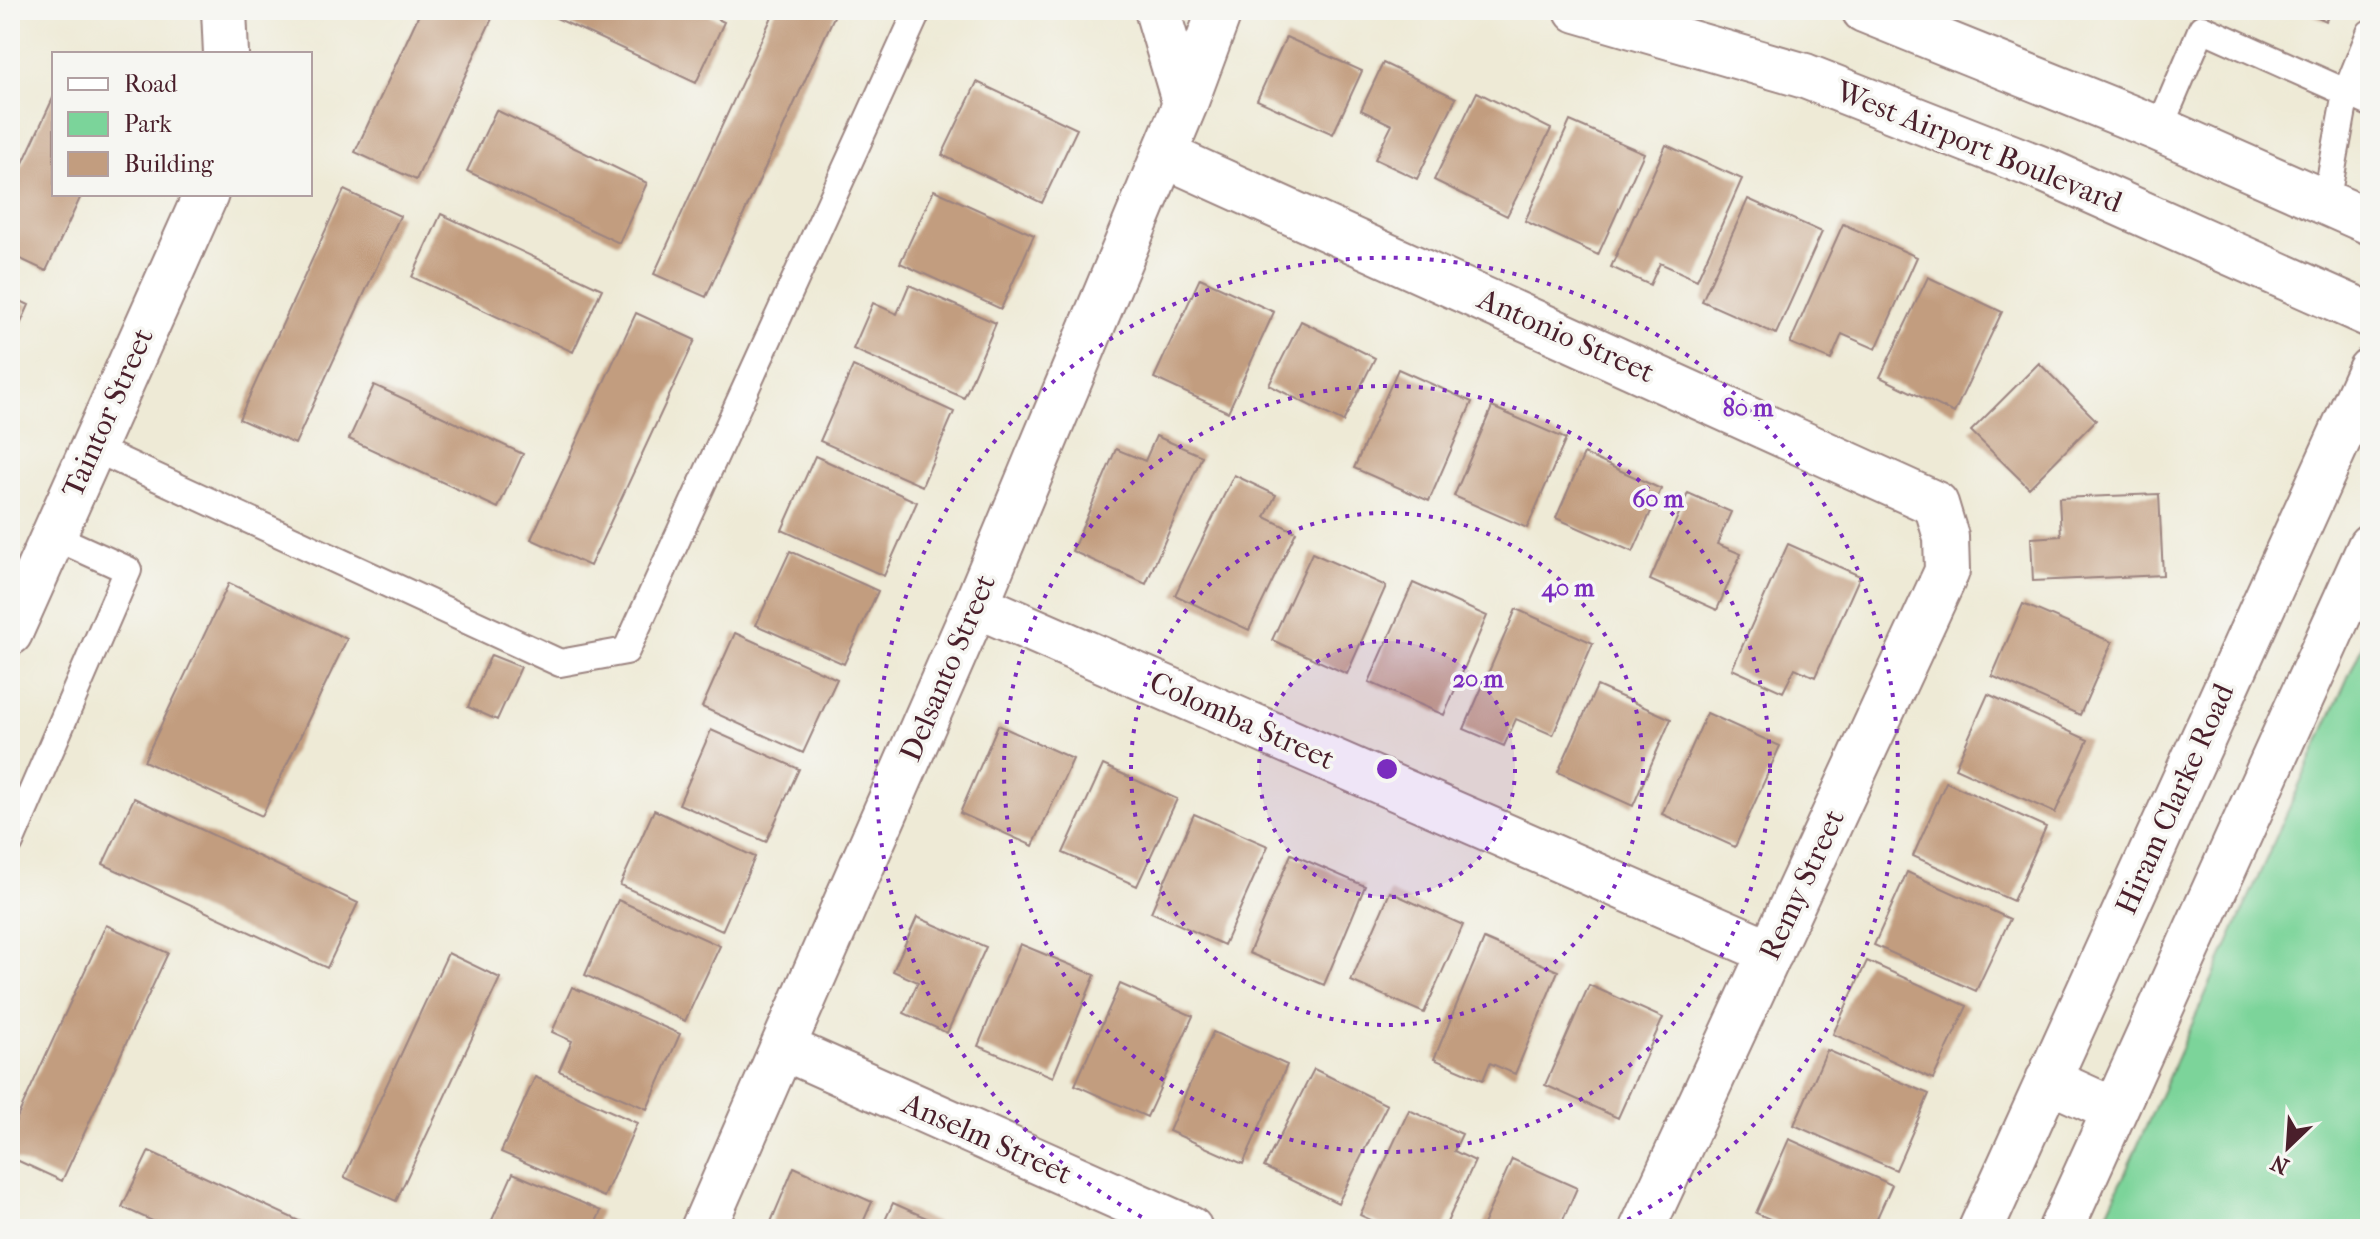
<svg xmlns="http://www.w3.org/2000/svg" width="2380" height="1239" font-family="'IM FELL French Canon',serif">
<style>
.green{fill:#7bd49a;stroke:#627a62;stroke-width:2}
.building{fill:#c29d7f}
.lines{fill:none;stroke-linecap:round;stroke-linejoin:round}
.lane-casing{stroke:#9c8480;stroke-width:30}
.street-casing{stroke:#9c8480;stroke-width:48}
.secondary-casing{stroke:#9c8480;stroke-width:48}
.lane{stroke:#fff;stroke-width:26}
.street{stroke:#fff;stroke-width:44}
.secondary{stroke:#fff;stroke-width:44}
.ring{fill:none;stroke:#7b2cbf;stroke-width:4;stroke-dasharray:4 8}
.labels{text-anchor:middle;dominant-baseline:central;stroke-width:7;stroke-linejoin:round;paint-order:stroke}
.street-label{font-size:30px;fill:#4a1f2b;stroke:#f6f6f2}
.centre{fill:#7b2cbf;stroke:#f6f6f2;stroke-width:4}
.ring-label{font-size:24px;text-anchor:middle;font-weight:bold;fill:#7b2cbf;stroke:#f6f6f2;stroke-width:7;stroke-linejoin:round;paint-order:stroke}
</style>
<rect width="100%" height="100%" fill="#f6f6f2"/>
<filter id="ink" filterUnits="userSpaceOnUse"><feTurbulence type="fractalNoise" baseFrequency=".0125" numOctaves="2"/><feDisplacementMap in="SourceGraphic" scale="16" xChannelSelector="R" yChannelSelector="G"/><feConvolveMatrix kernelMatrix="1 2 1 2 8 2 1 2 1" color-interpolation-filters="sRGB"/></filter>
<filter id="wash" filterUnits="userSpaceOnUse"><feTurbulence type="fractalNoise" baseFrequency=".006" numOctaves="4" result="noise"/><feDisplacementMap in="SourceGraphic" scale="32" xChannelSelector="R" yChannelSelector="G"/><feGaussianBlur stdDeviation="1.8" result="paint"/><feColorMatrix in="noise" values="0 0 0 0 0 0 0 0 0 0 0 0 0 0 0 0 0 1.4 0 .05"/><feComposite in="paint" operator="in"/></filter>
<g filter="url(#wash)">
<rect width="100%" height="100%" fill="#eeead6"/>
<path class="green" d="M2370 628V1229H2100Z"/>
<g id="blocks">
<path class="building" d="M421 10H496L416 180 355 152Z
M539 10H699L724 22 696 83Z
M775 10H837L706 297 654 274Z
M2303 10H2331L2326 21Z
M1286 37 1362 71 1333 134 1257 100Z
M1383 63 1456 98 1417 179 1375 159 1392 125 1361 110Z
M977 82 1077 129 1042 203 942 155Z
M1477 92 1551 129 1507 216 1434 180Z
M54 96V194H82L46 271 10 254V191Z
M496 110 647 183 619 243 467 171Z
M1570 121 1644 153 1598 255 1525 221Z
M1666 145 1742 179 1697 280 1660 263 1650 285 1611 267Z
M344 190 400 216 295 444 239 419Z
M934 190 1034 235 1001 309 900 263Z
M1748 199 1822 232 1776 334 1702 301Z
M441 214 602 289 573 352 412 277Z
M1843 224 1917 257 1876 349 1842 334 1831 360 1790 343Z
M1928 277 2002 312 1954 413 1880 377Z
M1200 278 1274 312 1228 412 1154 378Z
M909 285 996 323 964 398 853 349 873 303 897 314Z
M10 296 29 305 10 347Z
M636 313 695 340 590 566 531 539Z
M1301 321 1375 358 1343 422 1269 385Z
M2039 363 2096 420 2029 488 1971 431Z
M853 366 954 412 922 486 820 441Z
M1398 369 1472 402 1429 501 1354 468Z
M374 385 523 454 498 508 349 439Z
M1492 407 1566 439 1527 528 1454 496Z
M1156 436 1202 456 1146 584 1072 551 1116 449 1145 461Z
M1584 454 1661 489 1633 552 1556 518Z
M815 456 917 502 884 576 782 530Z
M1234 475 1276 495 1265 517 1296 532 1249 630 1175 595Z
M1688 493 1731 512 1717 544 1741 554 1717 610 1650 580Z
M2159 494 2163 575 2033 581 2031 538 2061 536 2059 498Z
M1788 544 1860 576 1815 677 1795 668 1783 692 1732 669Z
M790 551 878 591 844 664 756 625Z
M1312 553 1386 586 1347 674 1272 640Z
M229 583 347 639 262 816 144 761Z
M1413 583 1487 616 1444 715 1369 682Z
M2023 604 2112 642 2080 715 1992 676Z
M1516 609 1593 643 1553 735 1516 719 1504 746 1464 729Z
M735 633 837 679 803 753 702 707Z
M491 655 521 667 497 720 468 707Z
M1597 686 1671 719 1633 806 1558 772Z
M1988 694 2088 740 2055 813 1955 768Z
M1707 713 1780 746 1735 847 1662 814Z
M998 725 1073 759 1033 846 960 813Z
M711 730 799 769 766 842 679 804Z
M1103 765 1177 799 1137 886 1063 853Z
M1946 782 2046 827 2013 901 1913 856Z
M134 798 358 903 327 968 103 864Z
M654 810 755 857 722 931 620 885Z
M1194 814 1268 846 1224 945 1151 912Z
M1291 854 1365 886 1324 985 1249 953Z
M1907 872 2010 919 1976 991 1874 945Z
M1390 892 1463 925 1424 1013 1351 981Z
M618 900 720 946 685 1021 585 975Z
M917 917 986 947 947 1033 904 1013 918 982 893 971Z
M106 925 168 953 62 1181 10 1157V1133Z
M1484 939 1558 971 1515 1074 1490 1063 1483 1080 1434 1059Z
M1020 944 1095 975 1053 1077 978 1046Z
M448 953 500 978 396 1201 344 1177Z
M1867 961 1967 1006 1933 1079 1833 1034Z
M1120 984 1193 1016 1147 1117 1075 1085Z
M1589 985 1663 1018 1618 1118 1545 1085Z
M572 987 680 1034 647 1109 559 1071 572 1041 552 1032Z
M1213 1032 1287 1065 1243 1164 1169 1131Z
M1827 1050 1929 1094 1896 1170 1794 1125Z
M1314 1069 1387 1105 1338 1203 1264 1167Z
M535 1077 637 1123 604 1197 501 1152Z
M1409 1110 1462 1134 1454 1151 1475 1161 1444 1229H1390L1360 1215Z
M1789 1139 1892 1185 1872 1229H1793L1756 1213Z
M149 1151 316 1229H170L122 1207Z
M1512 1159 1577 1188 1559 1229H1481Z
M794 1167 872 1202 860 1229H768Z
M513 1173 601 1211 593 1229H488Z
M893 1203 951 1229H881Z"/>
</g>
</g>
<g filter="url(#ink)">
<use href="#blocks" fill-opacity="0" stroke="#9c8480" stroke-width="2"/>
<g class="lines">
<g class="lane-casing">
<path id="lane" d="M2159 129 2202 28 2370 103
M2326 203 2346 93 2370 33
M93 448 560 663 626 651 918 10
M10 843 128 570 53 536"/>
</g>
<g class="street-casing">
<path id="street" d="M224 10 226 54
M1157 10 1185 104
M1164 155 1936 504 1946 537 1947 571 1642 1229
M976 605 1771 952
M10 633 206 194
M784 1048 1190 1229
M703 1229 976 605 1185 104 1220 10"/>
</g>
<g class="secondary-casing">
<path id="secondary" d="M1577 10 1805 76 2047 171 2370 315
M1864 10 2159 129 2370 222
M2048 1080 2114 1110
M1981 1229 2370 370
M2061 1229 2370 546"/>
</g>
<use href="#lane" class="lane"/>
<use href="#street" class="street"/>
<use href="#secondary" class="secondary"/>
</g>
</g>
<circle cx="1387" cy="769" r="128" fill="#7b2cbf" fill-opacity=".12"/>
<g class="ring">
<circle cx="1387" cy="769" r="128"/>
<circle cx="1387" cy="769" r="256"/>
<circle cx="1387" cy="769" r="383"/>
<path d="M1163 1228A511 511 0 1 1 1611 1228"/>
</g>
<g class="labels">
<g class="street-label">
<text transform="translate(1979 147) rotate(22)">West Airport Boulevard</text>
<text transform="translate(1566 336) rotate(24)">Antonio Street</text>
<text transform="translate(108 413) rotate(-66)">Taintor Street</text>
<text transform="translate(948 668) rotate(-67)">Delsanto Street</text>
<text transform="translate(1242 721) rotate(24)">Colomba Street</text>
<text transform="translate(2175 799) rotate(-66)">Hiram Clarke Road</text>
<text transform="translate(1802 885) rotate(-65)">Remy Street</text>
<text transform="translate(987 1139) rotate(24)">Anselm Street</text>
</g>
</g>
<circle cx="1387" cy="769" r="12" class="centre"/>
<g class="ring-label">
<text x="1748" y="416">80 m</text>
<text x="1658" y="507">60 m</text>
<text x="1568" y="596">40 m</text>
<text x="1478" y="687">20 m</text>
</g>
<rect width="2380" height="1239" fill="none" stroke="#f6f6f2" stroke-width="40"/>
<rect x="52" y="52" width="260" height="144" fill="#f6f6f2" stroke="#b1a0a2" stroke-width="2"/>
<rect x="68" y="78" width="40" height="12" fill="#ffffff" stroke="#b1a0a2" stroke-width="2"/>
<text x="124" y="92" font-size="24" fill="#4a1f2b">Road</text>
<rect x="68" y="112" width="40" height="24" fill="#7bd49a" stroke="#b1a0a2" stroke-width="2"/>
<text x="124" y="132" font-size="24" fill="#4a1f2b">Park</text>
<rect x="68" y="152" width="40" height="24" fill="#c29d7f" stroke="#b1a0a2" stroke-width="2"/>
<text x="124" y="172" font-size="24" fill="#4a1f2b">Building</text>
<g transform="translate(2288 1147) rotate(205)" stroke="#f6f6f2" stroke-width="6" paint-order="stroke">
<path d="M0-6L14 30L0 20L-14 30Z" fill="#4a1f2b"/>
<text y="-12" font-size="22" font-weight="bold" text-anchor="middle" fill="#4a1f2b">N</text>
</g>
</svg>
